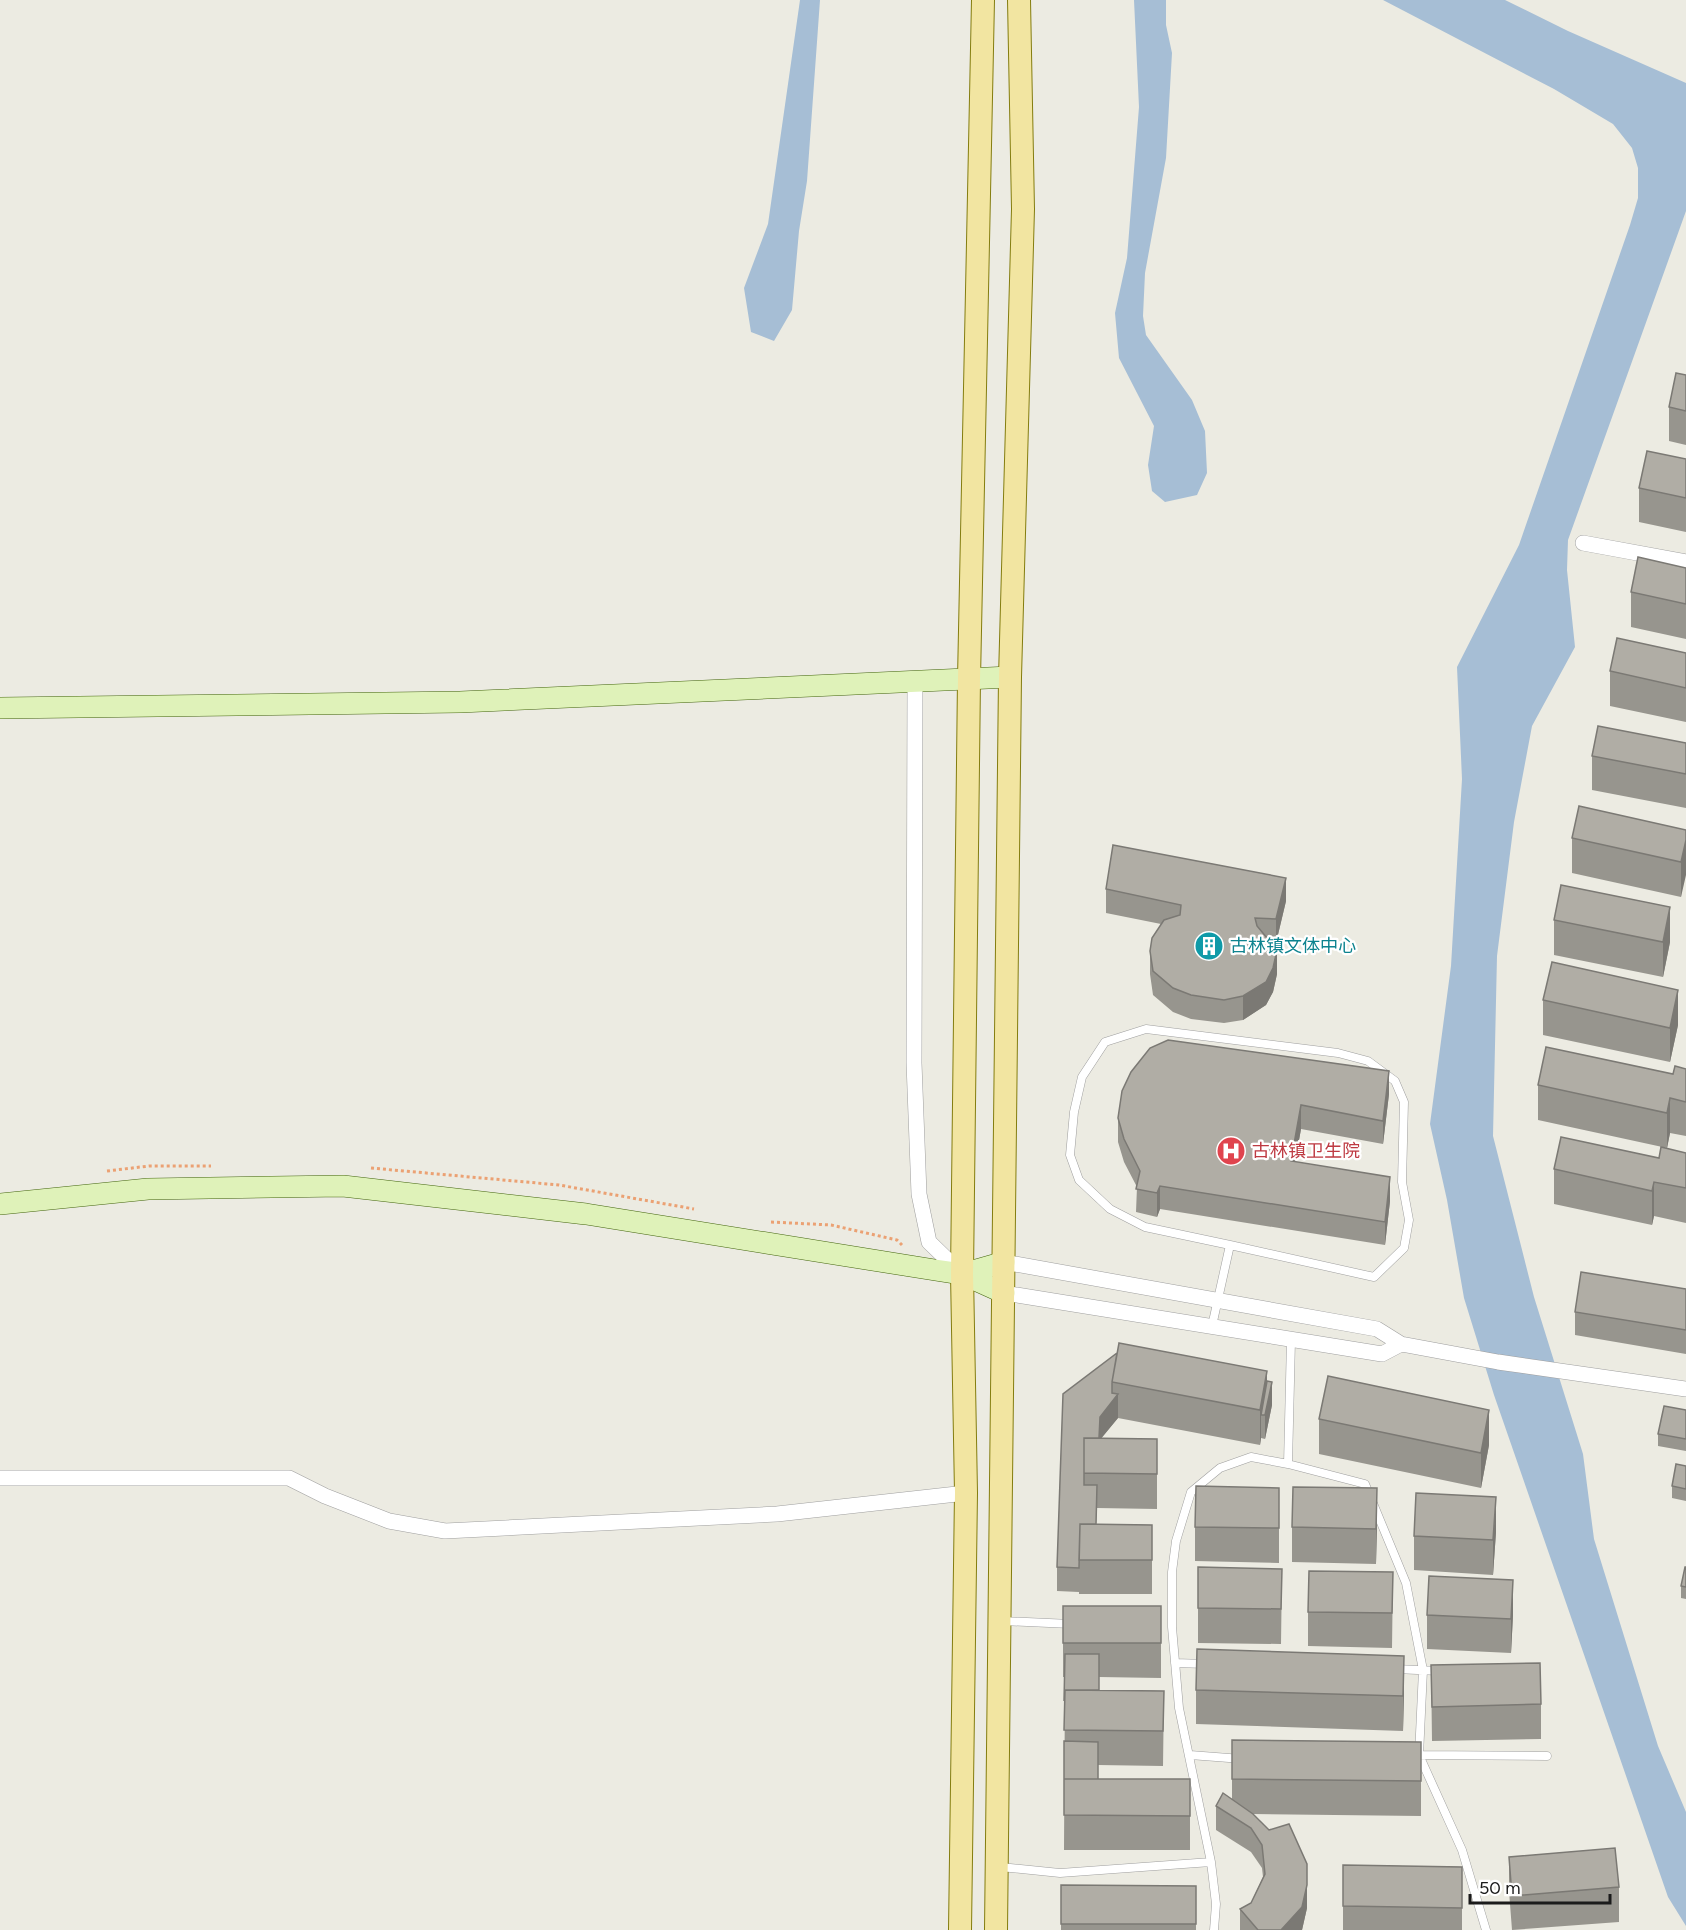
<svg xmlns="http://www.w3.org/2000/svg" width="1686" height="1930" font-family="Figtree,'Noto Sans SC',sans-serif">
<style>
.water{fill:#a6bed5}
.lines{fill:none;stroke-linecap:round;stroke-linejoin:round}
.lane-casing{stroke:#9f9f9f;stroke-width:9}
.street-casing{stroke:#9f9f9f;stroke-width:16}
.secondary-casing{stroke:#44650f;stroke-width:22}
.primary-casing{stroke:#847d0f;stroke-width:24}
.path{stroke:#eba173;stroke-width:3;stroke-dasharray:3 3;stroke-linecap:butt}
.lane{stroke:#fff;stroke-width:8}
.street{stroke:#fff;stroke-width:15}
.secondary{stroke:#dff2b9;stroke-width:21}
.primary{stroke:#f2e5a1;stroke-width:22}
.wall{fill:#97958e}
.shaded-wall{fill:#7b7974}
.building{fill:#b0ada5;stroke:#7b7974;stroke-width:1.5}
.labels{text-anchor:middle;dominant-baseline:central;stroke-width:4.5;stroke-linejoin:round;paint-order:stroke}
.culture-label{font-size:18px;fill:#0d838f;stroke:#fff;text-anchor:start}
.health-label{font-size:18px;fill:#be3a42;stroke:#fff;text-anchor:start}
</style>
<rect width="100%" height="100%" fill="#ecebe2"/>
<path class="water" d="M800 0H820L807 181 799 231 792 310 774 341 751 332 744 288 768 224Z
M1134 0H1166V25L1172 53 1166 158 1145 273 1143 316 1146 335 1192 400 1205 431 1207 473 1197 495 1165 502 1152 491 1148 465 1154 426 1119 358 1115 313 1127 258 1139 107Z
M1383 0H1505L1568 31 1686 83V211L1568 540 1567 570 1575 647 1532 726 1514 822 1497 956 1493 1136 1534 1297 1583 1454 1594 1539 1658 1746 1686 1812V1926L1668 1897 1494 1395 1464 1298 1447 1200 1430 1124 1451 966 1462 779 1457 667 1519 545 1630 225 1638 198V168L1632 148 1613 124 1554 89Z"/>
<g class="lines">
<g class="lane-casing">
<path id="lane" d="M1212 1326 1230 1245 1374 1277 1404 1248 1409 1220 1402 1182 1404 1102 1395 1081 1368 1061 1338 1053 1146 1029 1105 1042 1082 1077 1074 1112 1070 1155 1079 1180 1110 1209 1145 1227 1230 1245
M1291 1340 1288 1464 1365 1484 1406 1583 1423 1670 1419 1755 1462 1850 1486 1930
M1002 1621 1071 1624
M1175 1663 1206 1664
M1395 1669 1440 1671
M1190 1755 1242 1759
M1416 1755 1547 1756
M1000 1867 1060 1873 1211 1862
M1214 1930 1216 1904 1211 1862 1179 1708 1172 1627V1572L1176 1541 1191 1492 1220 1468 1251 1457 1288 1464"/>
</g>
<g class="street-casing">
<path id="street" d="M1583 543 1686 562
M915 681 914 1063 919 1194 929 1242 962 1274
M1004 1262 1377 1329 1401 1344
M1004 1293 1382 1354 1401 1344 1498 1362 1686 1389
M0 1478H289L325 1496 389 1521 445 1531 777 1514 966 1493"/>
</g>
<g class="secondary-casing">
<path id="secondary" d="M0 708 460 702 1010 677
M0 1204 148 1189 343 1186 586 1214 935 1270 962 1274 1004 1293
M962 1274 1004 1262"/>
</g>
<g class="primary-casing">
<path id="primary" d="M960 1930 966 1493 962 1274 969 679 983 0
M996 1930 1010 677 1023 209 1019 0"/>
</g>
<path class="path" d="M371 1168 559 1185 694 1209
M107 1171 149 1166H211
M771 1222 831 1225 897 1240 902 1245"/>
<use href="#lane" class="lane"/>
<use href="#street" class="street"/>
<use href="#secondary" class="secondary"/>
<use href="#primary" class="primary"/>
</g>
<path class="wall" d="M1686 375V445L1669 441V407Z
M1686 459V532L1639 522V488Z
M1686 568V639L1631 627V592Z
M1686 653V722L1610 706V671Z
M1686 743V808L1592 790V756Z
M1686 830 1681 897 1572 873V838Z
M1106 889 1286 901 1276 943 1271 942 1277 974 1273 992 1266 1005 1243 1020 1224 1023 1191 1019 1173 1012 1153 995 1150 974V951L1161 924 1106 913Z
M1554 920 1670 942 1663 977 1554 955Z
M1543 1000 1678 1025 1670 1062 1543 1035Z
M1686 1069V1136L1670 1133 1667 1148 1538 1120V1085L1673 1074Z
M1389 1094 1383 1144 1301 1129 1295 1162 1390 1201 1385 1245 1160 1209 1157 1217 1136 1212 1137 1187 1124 1162 1118 1142V1118Z
M1686 1153V1223L1654 1216 1652 1225 1554 1204V1169L1659 1158Z
M1686 1289V1354L1575 1335V1312Z
M1117 1353 1267 1382 1272 1405 1265 1439 1261 1438 1260 1445 1118 1418 1101 1438 1157 1439V1509L1097 1508 1096 1524 1152 1525V1594H1079V1592L1057 1591V1567Z
M1686 1410V1451L1658 1446V1434Z
M1319 1419 1489 1445 1481 1488 1319 1454Z
M1686 1466V1501L1672 1498V1486Z
M1279 1522V1563L1195 1561V1527Z
M1377 1523 1376 1564 1292 1562V1527Z
M1496 1532 1493 1575 1414 1570V1536Z
M1686 1567V1599L1681 1598V1586Z
M1282 1569 1281 1644 1198 1643V1608Z
M1393 1572 1392 1648 1308 1646V1612Z
M1063 1606H1161V1678L1099 1677V1690L1164 1691 1163 1766 1098 1765V1779H1190V1850H1064L1065 1677H1063Z
M1427 1615H1513L1511 1653 1427 1649Z
M1431 1665 1541 1704V1739L1432 1741Z
M1196 1690 1404 1691 1403 1731 1196 1724Z
M1232 1740 1421 1742V1816L1253 1814 1269 1830 1307 1864V1908L1302 1930H1240V1909L1251 1903 1263 1877 1262 1868 1251 1852 1216 1830V1806L1232 1799Z
M1509 1857 1619 1887V1922L1512 1930 1509 1891Z
M1343 1865 1462 1867V1930H1343Z
M1061 1885 1196 1886V1930H1061Z"/>
<path class="shaded-wall" d="M1686 840V875L1681 897V862Z
M1286 878V901L1276 943V919Z
M1670 907V942L1663 977V942Z
M1277 950V974L1273 992 1266 1005 1243 1020V996Z
M1678 990V1025L1670 1062V1028Z
M1389 1071V1094L1383 1144V1121Z
M1670 1098V1133L1667 1148V1113Z
M1301 1105V1129L1291 1185V1161Z
M1390 1177V1201L1385 1245V1222Z
M1654 1182V1216L1652 1225V1191Z
M1160 1186V1209L1157 1217V1193Z
M1267 1371V1405L1261 1415V1438L1260 1445V1410Z
M1272 1382V1405L1265 1439V1415Z
M1118 1394V1418L1100 1440 1098 1473 1100 1417Z
M1489 1410V1445L1481 1488V1453Z
M1377 1488V1523L1376 1564V1529Z
M1496 1497V1532L1493 1575V1540Z
M1513 1580V1615L1511 1653V1619Z
M1404 1656V1691L1403 1731V1696Z
M1307 1885V1908L1302 1930H1281Z"/>
<path class="building" d="M1676 373 1686 375V411L1669 407Z
M1647 451 1686 459V498L1639 488Z
M1638 557 1686 568V604L1631 592Z
M1617 638 1686 653V688L1610 671Z
M1598 726 1686 743V774L1592 756Z
M1579 806 1686 830V840L1681 862 1572 838Z
M1113 845 1286 878 1276 919 1255 918 1257 926 1277 950 1273 968 1266 982 1243 996 1224 1000 1191 995 1173 988 1153 971 1150 951 1152 938 1164 920 1180 915 1181 905 1106 889Z
M1561 885 1670 907 1663 942 1554 920Z
M1552 962 1678 990 1670 1028 1543 1000Z
M1168 1040 1389 1071 1383 1121 1301 1105 1291 1161 1390 1177 1385 1222 1160 1186 1157 1193 1136 1189 1140 1171 1124 1139 1118 1118 1122 1091 1131 1072 1150 1048Z
M1546 1047 1673 1074 1675 1066 1686 1069V1102L1670 1098 1667 1113 1538 1085Z
M1561 1137 1659 1158 1661 1147 1686 1153V1188L1654 1182 1652 1191 1554 1169Z
M1581 1272 1686 1289V1330L1575 1312Z
M1119 1343 1267 1371 1260 1410 1112 1382Z
M1117 1353 1112 1382V1393L1118 1394 1100 1417 1099 1438H1084V1485H1097L1096 1524H1080L1079 1568 1057 1567 1063 1394Z
M1328 1376 1489 1410 1481 1453 1319 1419Z
M1267 1381 1272 1382 1265 1415H1261Z
M1664 1406 1686 1410V1439L1658 1434Z
M1084 1438 1157 1439V1474L1084 1473Z
M1676 1464 1686 1466V1489L1672 1486Z
M1196 1486 1279 1488V1528L1195 1527Z
M1293 1487 1377 1488 1376 1529 1292 1527Z
M1416 1493 1496 1497 1493 1540 1414 1536Z
M1080 1524 1152 1525V1560H1079Z
M1198 1567 1282 1569 1281 1609 1198 1608Z
M1685 1567H1686V1587L1681 1586Z
M1309 1571 1393 1572 1392 1613 1308 1612Z
M1429 1576 1513 1580 1511 1619 1427 1615Z
M1063 1606H1161V1643H1063Z
M1197 1649 1404 1656 1403 1696 1196 1690Z
M1065 1654H1099V1690H1065L1064 1701Z
M1540 1663 1541 1704 1432 1707 1431 1665Z
M1065 1690 1164 1691 1163 1731 1064 1730Z
M1232 1740 1421 1742V1781L1232 1779Z
M1064 1741 1098 1742V1779H1064V1790Z
M1064 1779H1190V1816L1064 1815Z
M1223 1793 1253 1814 1269 1830 1289 1824 1307 1864V1885L1302 1907 1281 1930H1258L1240 1909 1251 1903 1265 1874 1262 1845 1251 1828 1216 1806Z
M1615 1848 1619 1887 1512 1896 1509 1857Z
M1343 1865 1462 1867V1908L1343 1906Z
M1061 1885 1196 1886V1924H1061Z"/>
<defs>
<g id="building-disc" transform="scale(1.5)"><circle r="9.5" fill="#0f9aa8" stroke="#fff"/><path d="M-4-6H4V6H1V3H-1V6H-4ZM-2.5-4.3h1.7v1.8h-1.7ZM.8-4.3h1.7v1.8H.8ZM-2.5-1h1.7V.8h-1.7ZM.8-1h1.7V.8H.8Z" fill="#fff"/></g>
<g id="hospital-disc" transform="scale(1.5)"><circle r="9.5" fill="#e0444e" stroke="#fff"/><path d="M-5-5h3v3.5h4V-5h3V5h-3V1.5h-4V5h-3Z" fill="#fff"/></g>
</defs>
<g fill-rule="evenodd">
<use href="#building-disc" x="1209" y="946"/>
<use href="#hospital-disc" x="1231" y="1151"/>
</g>
<g class="labels">
<g class="culture-label">
<text x="1230" y="946">古林镇文体中心</text>
</g>
<g class="health-label">
<text x="1252" y="1151">古林镇卫生院</text>
</g>
</g>
<path d="M1470 1894v9h140v-9" fill="none" stroke="#1b1b1b" stroke-width="3"/>
<text x="1479" y="1894" font-size="18" fill="#1b1b1b" stroke="#ffffff" stroke-width="4.5" paint-order="stroke">50 m</text>
</svg>
